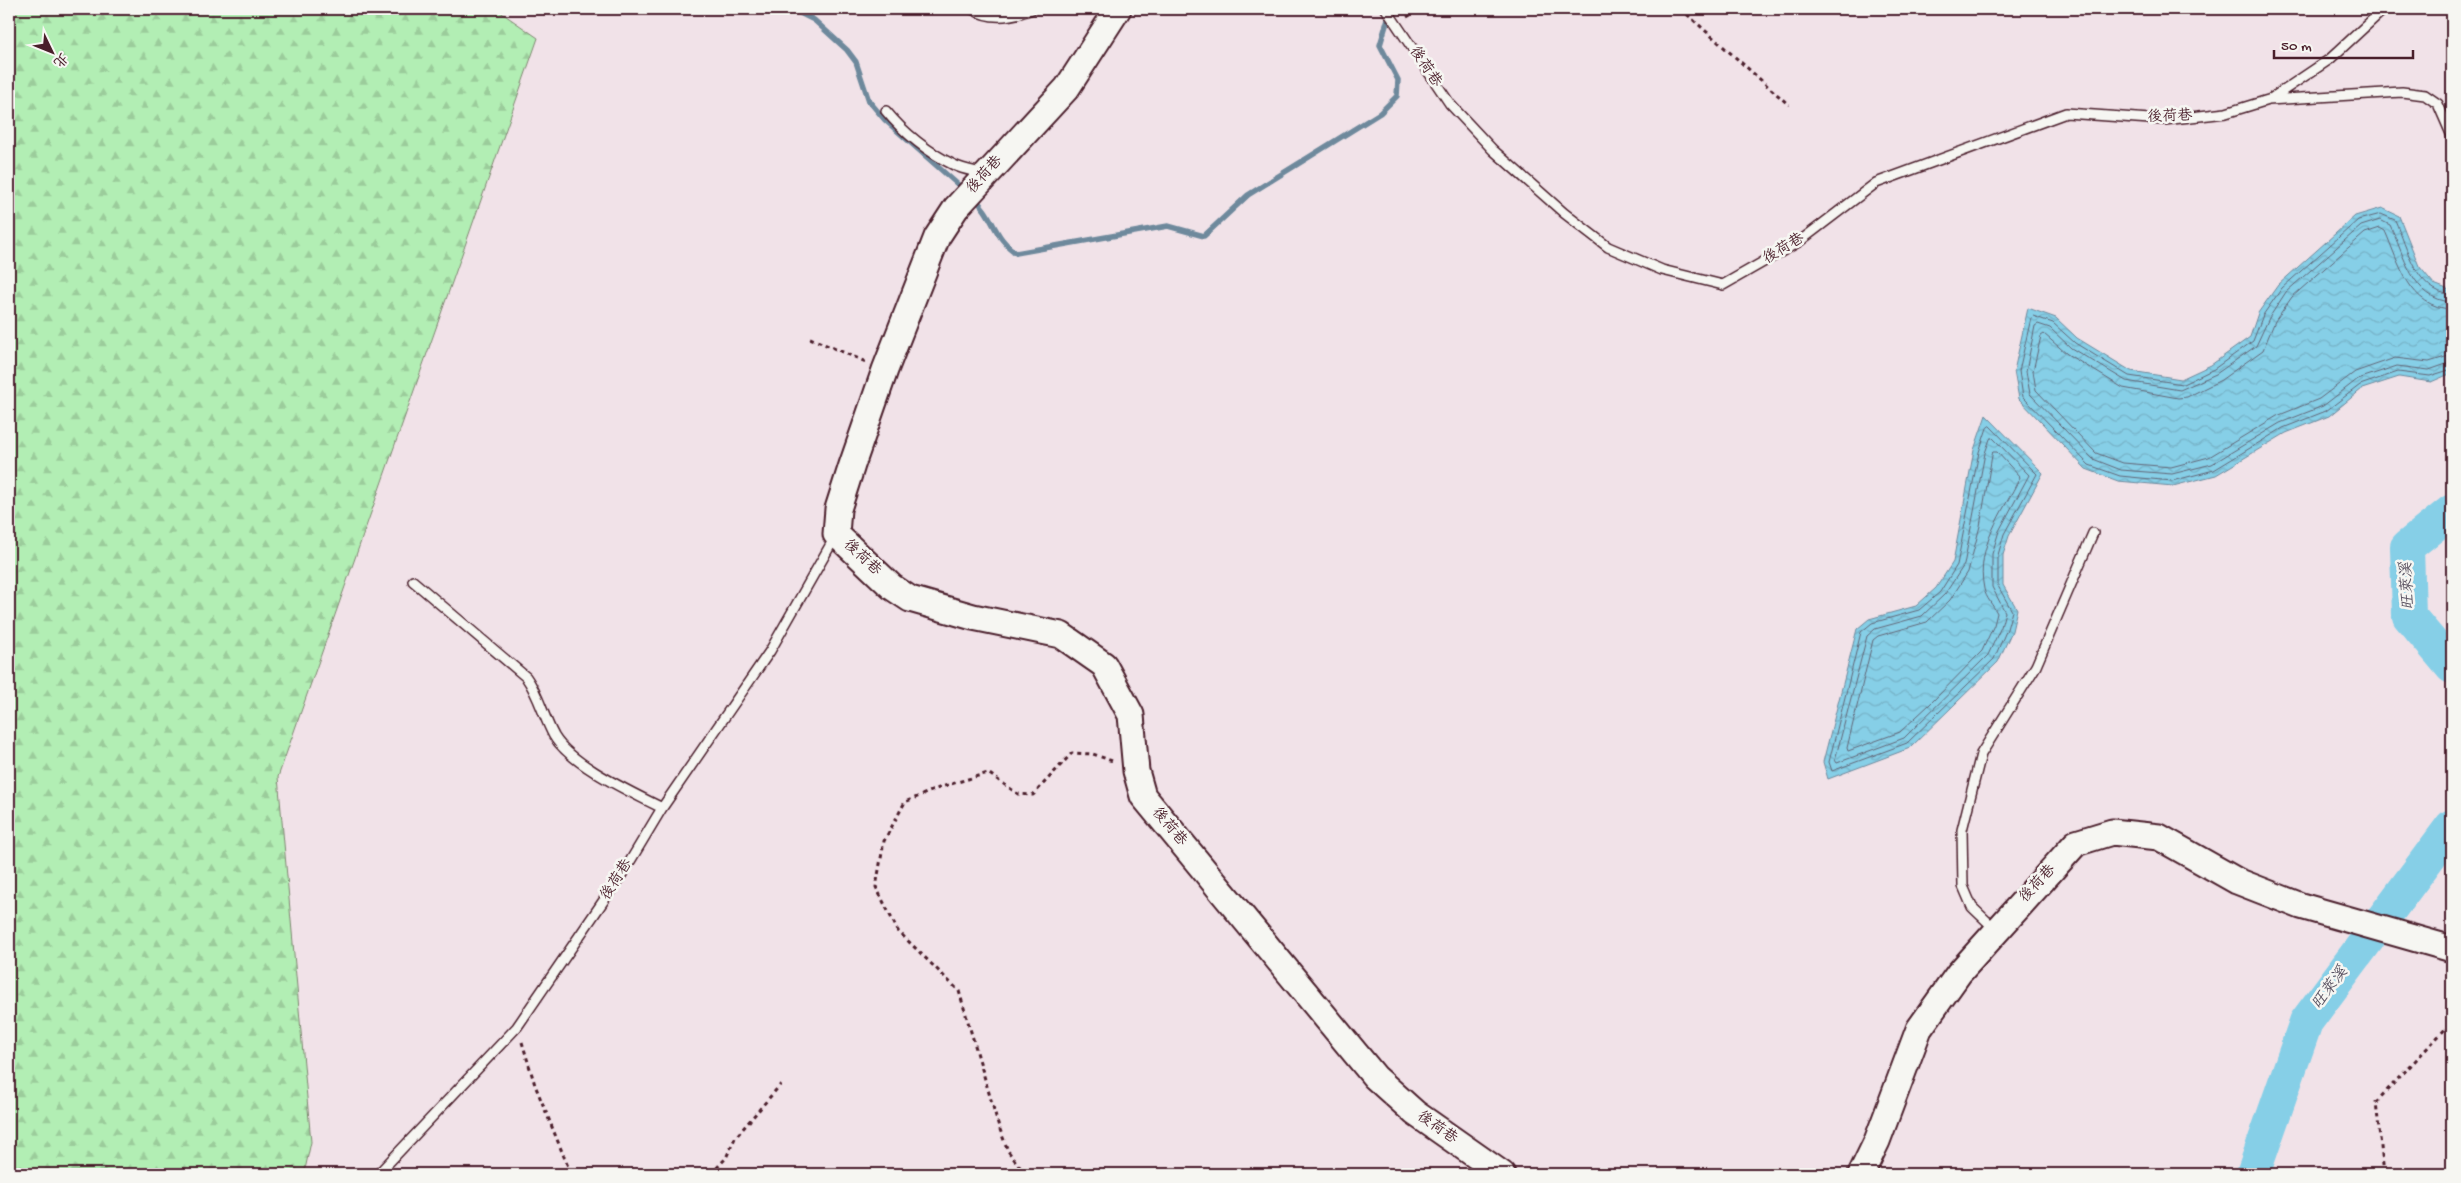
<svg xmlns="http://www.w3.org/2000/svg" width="2461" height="1183" font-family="'Gochi Hand','LXGW WenKai TC',sans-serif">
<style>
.forest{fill:url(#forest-firs);stroke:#7e8670}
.water{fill:url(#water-waves);stroke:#6e899c}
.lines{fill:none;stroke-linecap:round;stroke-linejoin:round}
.shore{stroke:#626576;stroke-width:1}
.stream{stroke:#6e899c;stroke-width:5.5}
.river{stroke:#86cfe7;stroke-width:34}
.lane-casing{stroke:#4a1f2b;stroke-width:12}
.secondary-casing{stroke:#4a1f2b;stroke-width:29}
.path{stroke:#4a1f2b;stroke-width:3;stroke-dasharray:4 4;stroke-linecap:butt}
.lane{stroke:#f6f6f2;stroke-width:9}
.secondary{stroke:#f6f6f2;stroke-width:25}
.labels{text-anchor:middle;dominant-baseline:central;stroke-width:5;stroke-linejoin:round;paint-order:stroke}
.street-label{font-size:15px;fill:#4a1f2b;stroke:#f6f6f2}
.water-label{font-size:16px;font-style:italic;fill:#5c5463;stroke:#f6f6f2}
</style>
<defs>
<pattern id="forest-firs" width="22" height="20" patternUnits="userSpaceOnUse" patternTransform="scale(1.25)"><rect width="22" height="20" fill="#b2eeb4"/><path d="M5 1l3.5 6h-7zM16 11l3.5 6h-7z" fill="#9bcc9b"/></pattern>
<pattern id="water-waves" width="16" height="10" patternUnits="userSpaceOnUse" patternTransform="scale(1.25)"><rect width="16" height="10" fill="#86cfe7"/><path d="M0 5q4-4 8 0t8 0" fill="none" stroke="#75b1c6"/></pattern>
</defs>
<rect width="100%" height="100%" fill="#f1e2e8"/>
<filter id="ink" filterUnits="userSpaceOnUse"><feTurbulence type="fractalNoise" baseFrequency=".02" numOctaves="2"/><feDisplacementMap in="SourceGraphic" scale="10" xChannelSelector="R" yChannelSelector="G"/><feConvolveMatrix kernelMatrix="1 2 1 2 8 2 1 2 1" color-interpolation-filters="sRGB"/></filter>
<g filter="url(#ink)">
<path class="forest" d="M9 9H496L538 38 278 777 311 1142 304 1174H9Z"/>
<path class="water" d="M2382 208 2399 216 2419 266 2434 284 2452 291V373L2431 382 2399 377 2362 389 2329 416 2286 433 2216 475 2173 486 2118 481 2086 469 2019 399 2014 371 2028 308 2056 318 2077 338 2131 371 2181 379 2211 365 2250 337 2258 313 2278 285 2355 216Z
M1986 415 2043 473 2009 536 2003 555V585L2017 609 2012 631 1998 662 1910 748 1828 779 1823 762 1857 629 1869 619 1916 606 1936 588 1953 562 1974 450Z"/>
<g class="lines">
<path class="shore" d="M2452 295C2415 291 2408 249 2395 220L2381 214 2358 220 2282 288 2263 315 2253 341 2214 369 2183 384 2129 376 2075 343 2053 323 2033 316 2031 318 2019 371 2023 397 2089 465 2120 476 2172 481 2214 470 2283 428 2326 411 2360 385 2398 372 2430 376 2452 369
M2452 302C2412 300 2404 254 2390 225L2380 220 2361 226 2286 292 2269 318 2256 346 2216 374 2180 390 2126 381 2071 348 2050 328 2038 324 2035 326 2026 371 2030 394 2093 459 2121 470 2172 474 2212 464 2280 423 2323 406 2358 379 2397 366 2429 370 2452 362
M2452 309C2409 308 2399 263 2385 231L2380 228 2365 233 2292 297 2275 321 2263 350 2221 380 2187 397 2178 398 2123 388 2067 354 2044 334 2041 336 2033 371 2036 390 2096 453 2123 463 2171 467 2209 457 2277 416 2319 399 2355 372 2395 358 2429 362 2452 355
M1990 426 2037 474 2004 534 1998 555V586L2012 611 2007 629 1994 659 1907 743 1832 771 1829 762 1861 632 1872 623 1919 610 1940 592 1957 565 1979 452 1987 428Z
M1993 438 2029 475 1999 531 1992 554V587L2005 612 2001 627 1988 655 1904 738 1837 763 1835 760 1867 636 1875 629 1922 616 1945 594 1964 565 1985 453 1990 439Z
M1993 452H1997L2020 477C2003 513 1975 546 1984 589 1986 598 1993 605 1997 613L1994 625 1982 651 1930 704 1900 732 1848 751 1847 748 1873 640 1878 636 1927 622 1950 600 1968 572 1980 526Z"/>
<path class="stream" d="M792 9 814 20 847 50 856 62 869 101 885 120 964 190
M973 197C994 215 993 237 1016 253L1168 226 1204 236 1248 195 1380 113 1397 96 1398 80 1380 45 1390 12"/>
<path class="river" d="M2452 511 2407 547 2409 616 2452 667
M2253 1174 2306 1022 2452 826"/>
<g class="lane-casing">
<path id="lane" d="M972 9C990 20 1012 17 1032 9
M1386 9 1450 104 1493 150 1564 213 1608 247 1662 270 1723 285 1800 241 1876 183 2066 113 2164 120 2226 113 2268 100 2402 92 2425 95 2438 104 2452 136
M2269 100 2330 59 2384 9
M886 111C904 133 929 153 954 165 964 170 975 171 985 174
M413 581 526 677C539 695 543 716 554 736 571 765 631 792 662 808
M1995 929 1972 907 1963 886 1962 830 1981 754 2036 666 2093 533
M378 1174 517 1027 626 868 662 808 770 651 835 537"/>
</g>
<g class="secondary-casing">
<path id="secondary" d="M1118 9 1067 88 956 208 937 237 885 370 852 465 838 509 836 534 892 587 910 599 973 617 1061 635 1104 665 1131 715 1136 771 1143 796 1375 1077 1415 1113 1502 1174
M1861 1174 1877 1141 1919 1029 1959 973 2076 843 2112 832 2159 837 2237 881 2301 906 2452 949"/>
</g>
<path class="path" d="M1681 9 1789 105
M1407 17 1420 9
M810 338 866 362
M522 1042 535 1085 571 1174
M711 1174 726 1158 735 1138 781 1084
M1025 1174 1008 1151 999 1127 959 991 898 931 876 887 884 841 905 802 941 787 988 773 1018 794 1033 795 1072 753 1093 754 1115 762
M2384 1174 2376 1102 2452 1022"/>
<use href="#lane" class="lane"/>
<use href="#secondary" class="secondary"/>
</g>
</g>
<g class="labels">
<g class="street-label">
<text transform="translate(1425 67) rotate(56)">後荷巷</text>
<text transform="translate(2170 117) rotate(-2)">後荷巷</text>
<text transform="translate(985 175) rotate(-48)">後荷巷</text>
<text transform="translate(1784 249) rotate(-31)">後荷巷</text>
<text transform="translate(862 558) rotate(43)">後荷巷</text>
<text transform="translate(1169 827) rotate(50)">後荷巷</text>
<text transform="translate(617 880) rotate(-57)">後荷巷</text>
<text transform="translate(2038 884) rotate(-47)">後荷巷</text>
<text transform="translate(1437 1128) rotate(35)">後荷巷</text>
</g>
<g class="water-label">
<text transform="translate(2409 586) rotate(-93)">旺萊溪</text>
<text transform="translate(2331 989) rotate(-53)">旺萊溪</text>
</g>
</g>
<rect width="2461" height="1183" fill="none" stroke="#f6f6f2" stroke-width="30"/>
<rect x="15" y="15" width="2431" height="1153" fill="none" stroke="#4a1f2b" stroke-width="2" filter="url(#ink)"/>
<g transform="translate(52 52) rotate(133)" stroke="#f6f6f2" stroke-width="4" paint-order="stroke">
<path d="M0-4L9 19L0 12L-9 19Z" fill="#4a1f2b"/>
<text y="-8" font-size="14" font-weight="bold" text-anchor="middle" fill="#4a1f2b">北</text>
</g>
<path d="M2274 50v8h139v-8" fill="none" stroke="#4a1f2b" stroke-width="2.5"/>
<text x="2281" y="50" font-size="15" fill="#4a1f2b" stroke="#f6f6f2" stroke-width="4" paint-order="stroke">50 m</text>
</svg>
